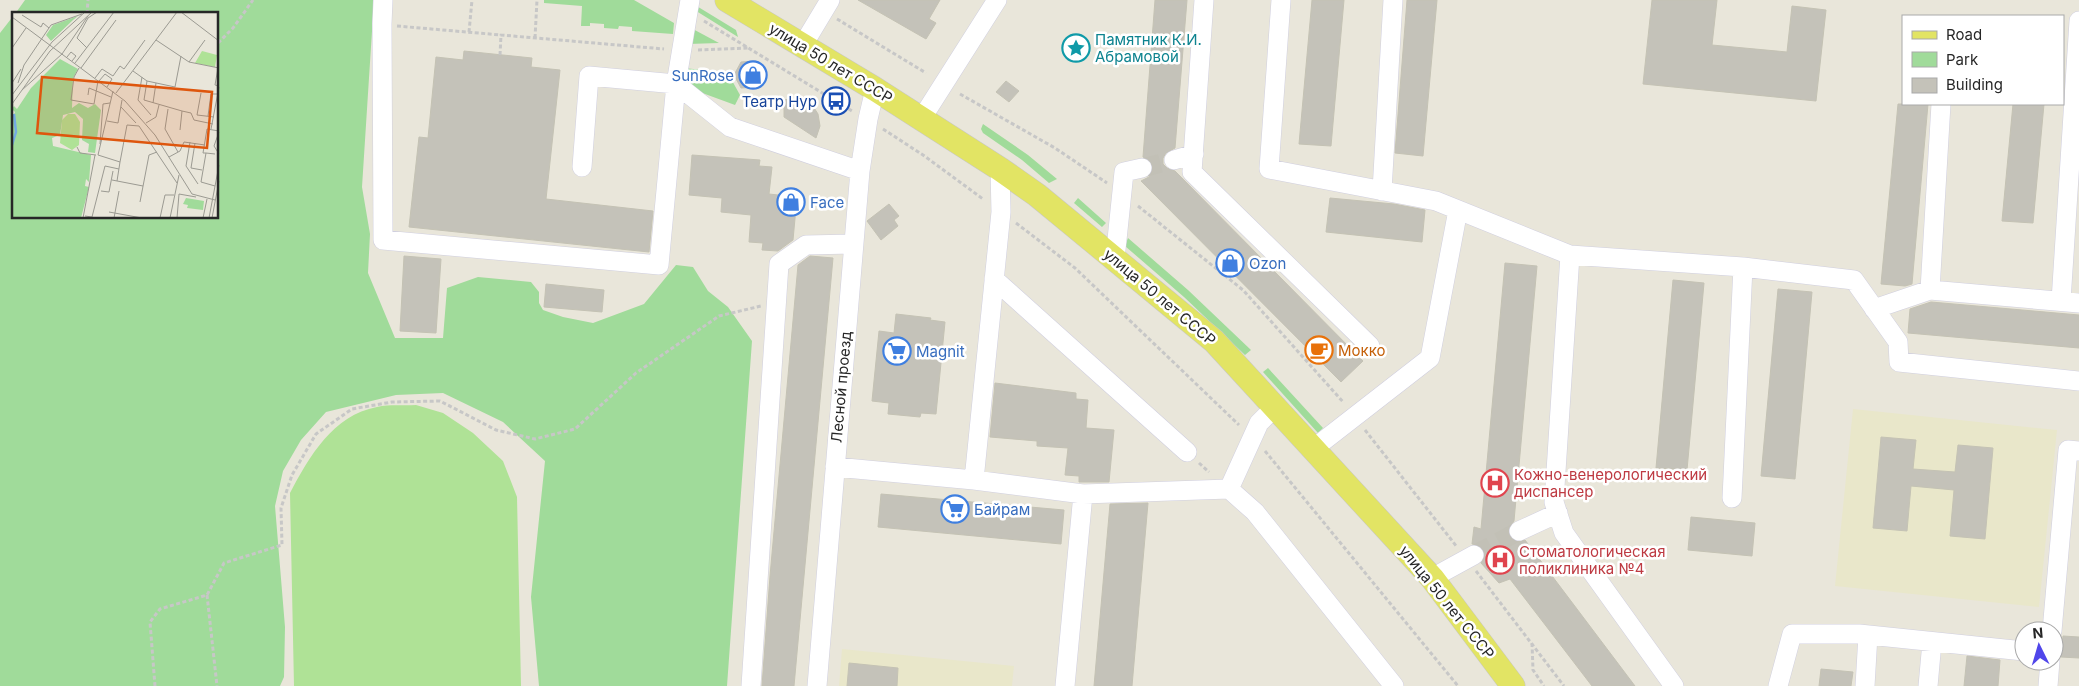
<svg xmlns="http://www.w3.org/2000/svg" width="2079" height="686" font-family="Inter,sans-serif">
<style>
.education{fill:#e9e7ca}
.green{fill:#a0db9a}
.pitch{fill:#afe296}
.building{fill:#c4c2b9;stroke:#c4c2b4}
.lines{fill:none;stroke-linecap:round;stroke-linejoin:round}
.minor-tunnel{stroke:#c2c0b6;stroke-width:19;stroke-dasharray:19 9;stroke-linecap:butt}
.minor-casing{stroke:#d0cfdf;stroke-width:20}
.major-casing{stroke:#c7c7c7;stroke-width:25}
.path{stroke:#c7c7c7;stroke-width:3;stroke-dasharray:4 2.5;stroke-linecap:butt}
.minor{stroke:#fff;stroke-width:19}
.major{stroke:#e2e464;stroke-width:24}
.labels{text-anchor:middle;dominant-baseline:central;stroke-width:5;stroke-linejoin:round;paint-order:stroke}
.culture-label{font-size:15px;fill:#0d838f;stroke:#fff;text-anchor:start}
.street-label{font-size:15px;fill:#272727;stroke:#fff}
.shop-label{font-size:15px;fill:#366cbe;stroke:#fff;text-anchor:start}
.transit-label{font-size:15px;fill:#164399;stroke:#fff;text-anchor:end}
.food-label{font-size:15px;fill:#c56008;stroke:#fff;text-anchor:start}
.health-label{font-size:15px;fill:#be3a42;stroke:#fff;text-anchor:start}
.inset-river{fill:none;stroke:#74aae3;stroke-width:2.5}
.inset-road{fill:none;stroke:#9b9a92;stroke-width:1}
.view{fill:#de560d;fill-opacity:0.15;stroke:#de560d;stroke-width:2.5}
.inset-edge{fill:none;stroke:#272727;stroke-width:2.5}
</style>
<rect width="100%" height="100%" fill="#e9e6da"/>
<path class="education" d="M1853 409 2057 430 2039 607 1835 586Z
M842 649 1014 666 1012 686H839Z"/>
<path class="green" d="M25 0H374L362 187 370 234 368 273 395 338H443L447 288 478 277 531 282 539 292V303L543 310 563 317 593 323 644 304 676 265 693 267 708 291 728 307 752 341 727 686H539L531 597 545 461 503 422 443 393 396 395 326 412 301 440 283 471 275 506 285 627 284 677 280 686H0V33L14 15V218H218V14H15Z
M544 0H634L674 23 673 34 632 31V27L619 26 618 29 604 28V24L590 23V26H581L582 6 544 3Z
M695 5 736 30 738 37 693 9Z
M691 28 719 43 688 44Z
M684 68 730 73V77L740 95 735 105 686 87Z
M983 124 1028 155 1057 179 1049 183 1022 160 983 133 981 129Z
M1078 198 1106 223 1102 227 1074 203Z
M1128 238 1188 290 1251 350 1245 355 1184 297 1125 246Z
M1268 368 1323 428 1318 433 1263 372Z"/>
<path class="pitch" d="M416 405 443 413 473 433 503 461 517 497 521 686H294L290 493C309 457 333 415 377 407 390 404 403 406 416 405Z"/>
<path class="building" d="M858 0H940L929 19 936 23 926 39Z
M1155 0H1187L1175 148 1166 153 1163 158V164L1167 168 1175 171 1363 361 1341 382 1141 181 1149 177 1153 171 1151 161 1143 157Z
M1312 0H1344L1331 146 1299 144Z
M1407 0H1437L1423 156 1395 153Z
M1652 0H1717L1712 45 1787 52 1792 6 1826 10 1816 101 1643 84Z
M464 51 532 58 531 67 560 70 546 199 653 211 649 252 409 227 419 137 428 138 436 57 463 60Z
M756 61 765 74 756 87 741 88 734 75 741 62Z
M1006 81 1019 91 1009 102 996 92Z
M797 98 811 103 818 114 820 126 816 138 784 117V100Z
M1898 104H1928L1912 284 1905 286 1881 284Z
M2013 104H2044L2033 223 2002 221Z
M692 155 760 160 759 166 772 167 769 194 797 197 793 240 778 251 762 250 763 243 749 242 751 215 721 212 722 198 689 195Z
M1330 198 1394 204 1425 210 1422 242 1326 232Z
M889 204 899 216 894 220 898 226 881 240 867 221Z
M404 256 441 259 436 333 400 331Z
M810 256 833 258 794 686H762L770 576 798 265Z
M1505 263 1537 266 1514 521 1508 530 1509 535 1512 540 1518 542 1525 540 1635 686H1592L1510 579 1499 583 1481 563 1485 556 1484 549 1479 545 1472 544 1474 527 1481 529Z
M1673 280 1704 283 1687 470 1656 468Z
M546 284 604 290 602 312 544 307Z
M1778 289 1812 292 1795 479 1761 476Z
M1931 302 2079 315V348L1908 333 1910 309Z
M896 314 931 318 930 320 945 322 936 414 921 413 920 417 888 414 889 403 872 401 879 331 894 333Z
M995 383 1076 393V399L1088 400 1086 428 1114 430 1109 482H1079V476L1065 475 1068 448 1037 446V441L990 437Z
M1881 437 1916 440 1913 469 1955 472 1958 445 1993 448 1985 539 1950 536 1954 490 1911 486 1907 531 1873 528Z
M881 494 1064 510 1061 544 878 527Z
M1148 503 1132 686H1094L1110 504Z
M1691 517 1755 523 1752 556 1688 550Z
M2063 636 2079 637V658L2061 657Z
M1967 656 2000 660 1998 686H1964Z
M849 663 898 668 897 686H847Z
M1821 669 1853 672 1851 686H1819Z"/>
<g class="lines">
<path class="minor-tunnel" d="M1142 168 1174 160
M1474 555 1519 531"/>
<g class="minor-casing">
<path id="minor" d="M383 0 382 24 383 240 659 265 676 84 690 0
M1204 0 1192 172 1370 346
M1281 0 1269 169 1436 201 1570 255 1743 267 1732 498
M803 45 830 0
M1941 104 1930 290 2079 303
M922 118 997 0
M1174 160 1194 154
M582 167 589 76 676 84 730 127 860 171
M1382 191 1393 0
M1570 255 1554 502 1564 533 1674 686
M1115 259 1124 172 1142 168
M1743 267 1854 280 1898 342 1899 362 2079 381
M994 279 1187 452
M2061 301 2079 21
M1874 309 1930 290
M1313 449 1430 358 1458 210
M835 467 974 480 1001 212 1000 169
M974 480 1083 494
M1229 489 1259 423 1275 407
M1519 531 1558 513
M1432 578 1474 555
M2052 631 2068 450 2079 451
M751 686 779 264 806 245 853 244
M817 686 860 171 868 119 875 89
M1065 686 1083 494 1229 489 1255 512 1394 686
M1778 686 1792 634H1859L2024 651
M1865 686 1868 635
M1928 686 1932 642
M2048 686 2050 661"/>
</g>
<g class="major-casing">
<path id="major" d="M727 0 875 89 1000 169 1037 195 1214 341 1432 578 1513 686"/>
</g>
<path class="path" d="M87 14 88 0
M837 19 926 73
M704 21 852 111
M397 26 501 35
M469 32 472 0
M535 38 537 0
M218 43 233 28 253 0
M698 50 749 48
M500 55 501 35 664 49
M960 94 1055 148 1107 183
M883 129 923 155 983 199
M1138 206 1243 290 1344 403
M1016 223 1075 268 1239 425
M1365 430 1457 547
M1265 451 1458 686
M1199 463 1209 472
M1476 571 1564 686
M207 595 217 686
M1532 643 1533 670 1544 686
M155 686 150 622 160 609 207 595 224 563 282 545 281 508 292 475 316 434 352 409 392 402 440 401 496 430 535 439 575 429 636 373 719 316 761 306"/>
<use href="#minor" class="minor"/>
<use href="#major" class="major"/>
</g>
<defs>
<g id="sight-ring" transform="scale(1.4375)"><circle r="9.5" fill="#fff" stroke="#0f9aa8" stroke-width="1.5"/><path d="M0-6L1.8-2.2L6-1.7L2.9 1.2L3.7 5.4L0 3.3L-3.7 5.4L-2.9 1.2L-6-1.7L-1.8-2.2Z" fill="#0f9aa8"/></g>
<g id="shop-ring" transform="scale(1.4375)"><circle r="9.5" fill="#fff" stroke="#3f7fe0" stroke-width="1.5"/><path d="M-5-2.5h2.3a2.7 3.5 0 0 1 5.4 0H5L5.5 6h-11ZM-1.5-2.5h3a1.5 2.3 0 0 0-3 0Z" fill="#3f7fe0"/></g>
<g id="bus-ring" transform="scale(1.4375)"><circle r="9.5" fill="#fff" stroke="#1a4fb4" stroke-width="1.5"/><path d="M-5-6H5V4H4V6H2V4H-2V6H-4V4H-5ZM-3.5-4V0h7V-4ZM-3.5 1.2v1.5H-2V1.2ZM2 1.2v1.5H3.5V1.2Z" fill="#1a4fb4"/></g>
<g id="cafe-ring" transform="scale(1.4375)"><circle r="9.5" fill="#fff" stroke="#e8710a" stroke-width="1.5"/><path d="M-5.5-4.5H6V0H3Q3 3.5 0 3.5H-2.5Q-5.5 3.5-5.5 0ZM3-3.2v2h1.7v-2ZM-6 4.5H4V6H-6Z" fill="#e8710a"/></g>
<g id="supermarket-ring" transform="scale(1.4375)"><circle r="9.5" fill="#fff" stroke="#3f7fe0" stroke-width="1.5"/><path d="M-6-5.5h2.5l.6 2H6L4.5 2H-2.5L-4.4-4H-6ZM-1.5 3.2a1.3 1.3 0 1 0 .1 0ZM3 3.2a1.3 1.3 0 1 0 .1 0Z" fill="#3f7fe0"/></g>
<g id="hospital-ring" transform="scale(1.4375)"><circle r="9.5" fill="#fff" stroke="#e0444e" stroke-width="1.5"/><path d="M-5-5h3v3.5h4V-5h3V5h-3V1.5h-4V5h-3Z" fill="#e0444e"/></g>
</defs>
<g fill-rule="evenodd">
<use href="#sight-ring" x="1076" y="48"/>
<use href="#shop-ring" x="753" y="75"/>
<use href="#bus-ring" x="836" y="101"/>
<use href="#shop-ring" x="791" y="202"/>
<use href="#shop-ring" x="1230" y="263"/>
<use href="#cafe-ring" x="1319" y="350"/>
<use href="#supermarket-ring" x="897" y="351"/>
<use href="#hospital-ring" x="1495" y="483"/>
<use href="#supermarket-ring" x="955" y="509"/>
<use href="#hospital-ring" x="1500" y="560"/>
</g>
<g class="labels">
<g class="culture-label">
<text x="1095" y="39">Памятник К.И.<tspan x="1095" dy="17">Абрамовой</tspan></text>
</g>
<g class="street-label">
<text transform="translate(831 63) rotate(31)">улица 50 лет СССР</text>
<text transform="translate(1160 297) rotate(40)">улица 50 лет СССР</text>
<text transform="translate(841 387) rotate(-85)">Лесной проезд</text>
<text transform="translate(1447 602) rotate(51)">улица 50 лет СССР</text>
</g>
<g class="shop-label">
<text x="734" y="75" text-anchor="end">SunRose</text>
<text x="810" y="202">Face</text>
<text x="1249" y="263">Ozon</text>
<text x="916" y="351">Magnit</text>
<text x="974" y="509">Байрам</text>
</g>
<g class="transit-label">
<text x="817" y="101">Театр Нур</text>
</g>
<g class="food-label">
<text x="1338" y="350">Мокко</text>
</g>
<g class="health-label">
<text x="1514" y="474">Кожно-венерологический<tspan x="1514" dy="17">диспансер</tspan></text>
<text x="1519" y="551">Стоматологическая<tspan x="1519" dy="17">поликлиника №4</tspan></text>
</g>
</g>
<g transform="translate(12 12)">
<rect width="206" height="206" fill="#e9e6da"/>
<path d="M66 4 61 8 39 29 34 23 41 13ZM48 47 66 57 61 66 60 96 67 91 76 96 83 92 89 98 83 141 76 140 77 132 70 128 71 107 63 100 51 103 48 123 40 126 41 134 79 143 77 170 74 167 73 174 77 175 69 206H0V107L3 100 0 97 2 94 5 97 19 76ZM174 186 192 189 191 198 175 196 176 193 171 192Z" fill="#a0db9a"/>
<path d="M190 39 205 43 203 55 183 51ZM56 102H63L68 110 67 133 60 138 48 131 50 108Z" fill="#afe296"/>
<path class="inset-river" d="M0 133 4 120 2 102"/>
<path class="inset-road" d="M169 0 207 29M10 3 29 15 31 11 37 16M0 5 113 89 143 123 180 182 203 188M144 28 177 50 207 56M0 36 14 16M75 36 65 26 76 6 85 0M55 45 59 40 64 44 60 49M177 50 193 28M63 51 102 0M67 56 62 65 59 88 82 92 86 69M69 56 104 8M206 56 203 73 207 74M121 59 135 69 132 88 170 99 168 118M130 65 126 88 139 103M83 66 90 57 101 64 108 54 112 57 133 28M87 69 93 62 100 67 95 75M135 69 163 75 169 44M0 71 9 57M6 71 12 53 39 13 70 2M10 78 50 42 76 4M104 81 165 0M189 81 185 103 202 105M0 83 40 30 73 0M76 83 77 76 99 85M141 91 144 71M0 92 38 39 80 0M109 95 124 111M156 97 153 117 166 140M170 99 179 101 182 108 201 112M196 104 199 82H205M95 109 106 111 110 88M134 111 144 105 147 93M199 117 207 75M207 120 202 134 207 142M178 130 174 154 186 172M183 131 179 156 190 158M88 132 91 92 98 91M65 135 68 141 84 143M194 141H191L195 117 207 119M86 143 108 150 115 113 127 114 165 171M86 143 101 79M157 145 168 139 172 130 193 133M100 168 131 174M105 169 108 150M203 174 189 170 194 141 203 142M89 179 97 180 101 159M167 182 184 185M128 190 137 143 145 140M97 200 130 206M73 204 80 205 93 154 107 157M71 206 83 143M102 206 107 179M148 206 153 183H162M158 206 167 163M165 206 167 182M191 206 195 187M197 206 207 153M200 206 207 169"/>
<path class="view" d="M30 65 200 80 195 136 25 121Z"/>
<rect width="206" height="206" class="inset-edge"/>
</g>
<rect x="1902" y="15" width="162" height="90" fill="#ffffff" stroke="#a9a9a9"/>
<rect x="1912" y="31" width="25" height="8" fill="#e2e464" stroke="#a9a9a9"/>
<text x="1946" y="40" font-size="15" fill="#272727">Road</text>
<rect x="1912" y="52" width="25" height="15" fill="#a0db9a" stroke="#a9a9a9"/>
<text x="1946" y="65" font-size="15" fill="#272727">Park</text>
<rect x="1912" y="78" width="25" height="15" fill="#c4c2b9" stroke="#a9a9a9"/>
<text x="1946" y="90" font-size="15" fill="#272727">Building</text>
<g transform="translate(2039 646) rotate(355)"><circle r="24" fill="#ffffff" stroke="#a9a9a9"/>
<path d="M0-4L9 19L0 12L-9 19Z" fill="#5046ea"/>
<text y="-8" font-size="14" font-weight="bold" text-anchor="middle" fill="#272727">N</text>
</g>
</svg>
